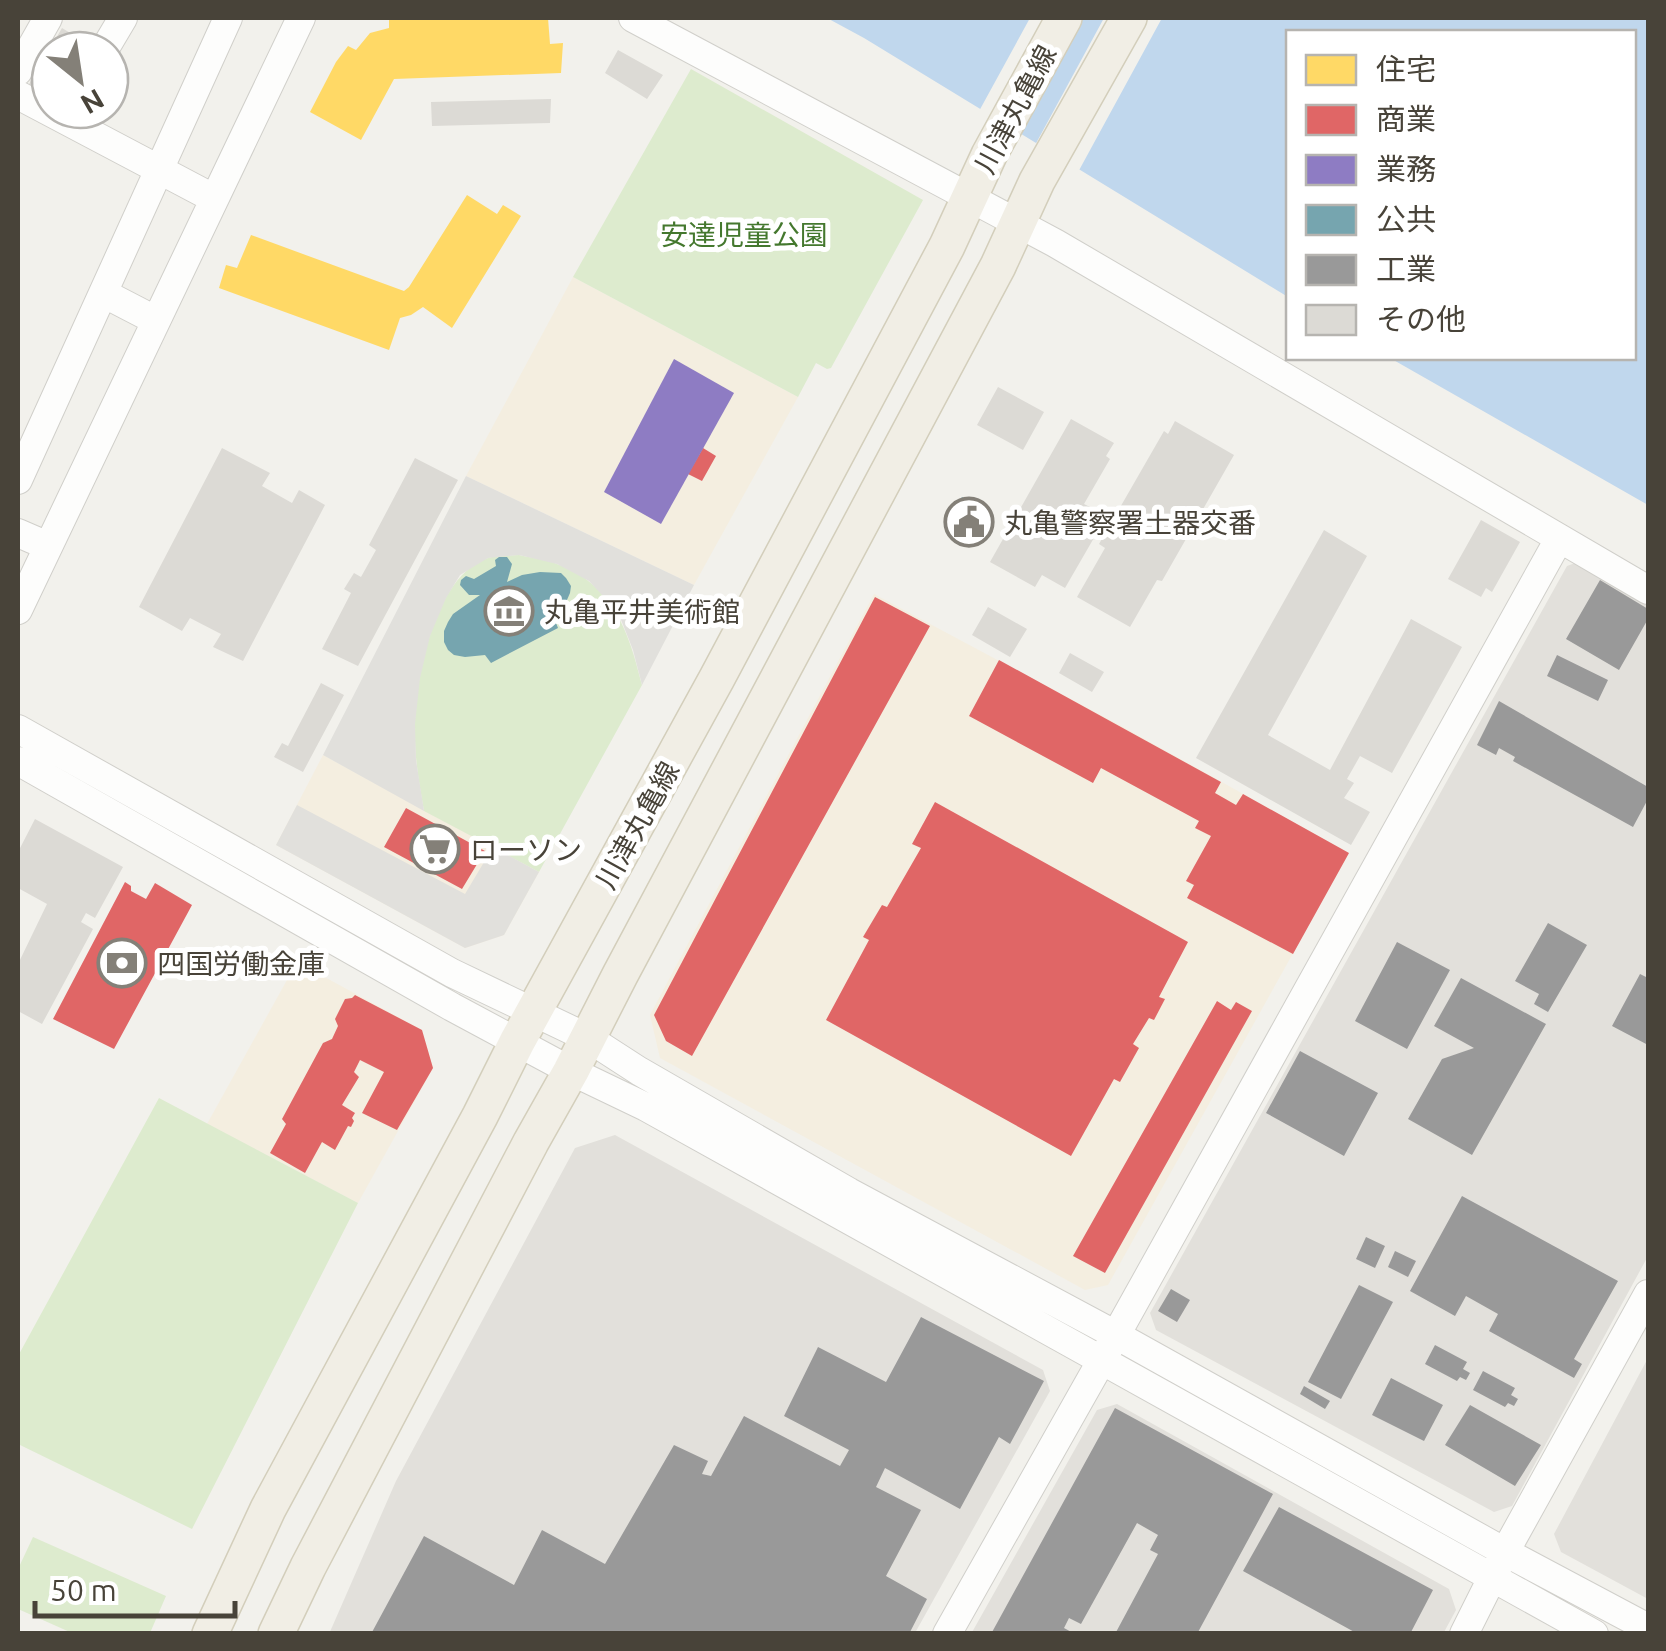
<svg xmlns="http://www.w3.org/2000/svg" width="1666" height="1651" font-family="Ubuntu,'Noto Sans JP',sans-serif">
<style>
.commercial{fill:#f4eee0}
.industrial{fill:#e2e0db}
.green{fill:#ddebce}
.parking{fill:#e1e0dc}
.water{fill:#c0d7ed}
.pier{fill:#f2f1ec}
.homes{fill:#ffd966}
.shops{fill:#e06666}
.offices{fill:#8e7cc3}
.public{fill:#76a5af}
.industry{fill:#999}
.building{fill:#dcdad5}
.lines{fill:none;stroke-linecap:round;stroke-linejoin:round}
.minor-casing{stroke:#d0cfca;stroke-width:30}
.major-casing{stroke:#d3cebb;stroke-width:38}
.minor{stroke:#fdfdfc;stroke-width:28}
.major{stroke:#f1eee5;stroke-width:35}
.labels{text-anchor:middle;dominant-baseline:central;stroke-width:10;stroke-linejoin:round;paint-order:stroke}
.street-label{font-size:28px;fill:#484339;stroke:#fff}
.park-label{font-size:28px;fill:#44782e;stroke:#fff}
.poi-label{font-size:28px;fill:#484339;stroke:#fff;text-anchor:start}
</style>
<rect width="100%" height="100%" fill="#f2f1ec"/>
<path class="commercial" d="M573 277 798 397 694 585 466 476Z
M874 594 1123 727 1349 853 1108 1285 1085 1290 660 1058 650 1015Z
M323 755 539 872 504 935 465 948 276 845Z
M297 962 422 1030 433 1068 358 1203 207 1124Z"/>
<path class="industrial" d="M1578 562 1648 601V1256L1512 1506 1494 1512 1156 1330 1150 1313 1567 566Z
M615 1135 1043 1370 1050 1391 915 1633 329 1634 396 1481 575 1148Z
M1648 1358V1599L1561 1552 1554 1534Z
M1117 1404 1449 1589 1456 1610 1443 1634H971L1097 1410Z"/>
<path class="green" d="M691 69 923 200 831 368 827 369 816 363 798 397 573 277Z
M519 555C531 558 545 559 557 564 613 584 629 632 642 685L539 872 424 811C419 783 414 755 415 726 416 677 434 576 488 558 497 555 509 556 519 555Z
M159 1098 358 1203 192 1529 18 1444V1356Z
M33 1537 166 1596 150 1633H72L18 1609V1569Z"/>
<path class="parking" d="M466 476 694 585 642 685 633 650 618 612 589 581 557 564 519 555 488 558 460 575 446 598 430 636 420 678 415 724 416 760 424 811 323 755Z
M297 805 465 894 493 847 539 872 504 935 465 948 276 845Z"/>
<path class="water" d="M827 18H1648V505L1390 358H1634V32H1288V297L864 38Z"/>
<path class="pier" d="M1030 18H1083L1018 137 978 113Z
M1104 18H1162L1077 174 1034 147Z"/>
<path class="homes" d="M389 18H548L550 44 563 43 561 73 394 79 361 140 310 112 336 62 348 46 356 50 370 33 389 28Z
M467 195 497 214 503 205 521 216 452 328 423 307 411 315 400 318 389 350 219 288 226 265 237 268 251 235 404 291 409 287Z"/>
<path class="shops" d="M703 448 716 456 702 481 688 474Z
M875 597 930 626 692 1056 666 1041 654 1015Z
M999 660 1221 782 1215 793 1236 805 1243 794 1349 853 1293 954 1187 898 1194 885 1186 881 1211 836 1195 828 1199 821 1101 768 1093 783 969 716Z
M935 802 1188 942 1159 997 1165 999 1154 1020 1149 1018 1133 1044 1139 1048 1120 1082 1114 1079 1071 1156 826 1020 869 940 863 937 882 905 887 907 921 848 912 844Z
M406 808 485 851 462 889 384 847Z
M125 882 131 886V891L146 899 155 883 192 905 114 1049 53 1019Z
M355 995 422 1030 433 1068 397 1130 362 1113 384 1072 360 1060 354 1072 359 1077 342 1105 355 1113 352 1118 354 1121 351 1127 348 1126 335 1150 322 1142 305 1173 270 1153 286 1124 282 1119 323 1043 332 1039 338 1026 335 1019 345 999 352 998Z
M1217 1001 1231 1010 1236 1002 1252 1011 1105 1273 1073 1256Z"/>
<path class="offices" d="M674 359 734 393 661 524 604 492Z"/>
<path class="public" d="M962 497 992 517 974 545 944 525Z
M499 557H507L512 564 507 582 522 575 540 572 561 573 566 578 571 586 570 593 563 609 554 618 558 628 491 663 485 655 465 657 454 655 448 650 444 642V631L448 622 453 614 480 595H469L460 585 461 580 466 576 474 579 496 566 495 560Z"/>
<path class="industry" d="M1600 580 1648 609V619L1619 670 1566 639Z
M1557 655 1608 680 1598 701 1547 676Z
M1499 701 1648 787V799L1633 827 1513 761 1515 757 1499 748 1496 755 1477 745Z
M1548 923 1587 945 1548 1012 1534 1004 1539 994 1515 981Z
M1397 942 1450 970 1407 1049 1355 1021Z
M1640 974 1648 978V1045L1612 1026Z
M1461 978 1546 1024 1472 1155 1408 1119 1442 1059 1474 1048 1434 1026Z
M1300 1051 1378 1093 1344 1156 1266 1113Z
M1462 1196 1618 1281 1574 1359 1582 1364 1574 1378 1489 1331 1498 1314 1466 1296 1455 1316 1410 1291Z
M1366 1237 1385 1246 1375 1268 1356 1259Z
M1395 1251 1416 1261 1408 1277 1388 1267Z
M1359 1285 1393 1302 1341 1399 1308 1382Z
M1171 1289 1190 1300 1177 1322 1158 1311Z
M921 1317 1044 1381 1010 1444 999 1437 960 1509 885 1468 876 1487 921 1510 886 1576 927 1599 909 1634H371L424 1536 514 1585 542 1530 605 1564 674 1445 708 1461 702 1474 711 1476 744 1416 840 1466 849 1450 784 1416 818 1347 886 1382Z
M1435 1345 1467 1362 1463 1369 1470 1373 1466 1380 1460 1377 1457 1381 1425 1364Z
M1483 1371 1515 1388 1511 1395 1518 1399 1514 1406 1508 1403 1505 1407 1473 1390Z
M1391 1378 1443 1405 1424 1441 1372 1415Z
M1304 1386 1330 1401 1325 1409 1300 1394Z
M1470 1405 1541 1445 1515 1486 1445 1445Z
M1115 1408 1273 1494 1197 1634H1115L1158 1554 1150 1550 1158 1535 1137 1523 1081 1624 1069 1618 1064 1628 1075 1634H991Z
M1279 1507 1433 1590 1410 1634H1358L1243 1571Z"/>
<path class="building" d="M62 28 90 45 87 50H50V99L28 86Z
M618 50 663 75 647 99 605 73Z
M551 99 550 123 432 126 431 102Z
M998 387 1044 412 1023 450 977 425Z
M1071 419 1114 443 1106 456 1110 459 1084 504 1094 509 1090 517 1102 524 1065 588 1042 575 1035 587 990 562Z
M1175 421 1234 455 1162 581 1157 580 1130 627 1077 597 1105 548 1099 544 1164 431 1168 434Z
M222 448 270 473 262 486 292 503 299 490 325 505 243 661 213 647 221 634 190 618 182 631 139 607Z
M415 458 458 480 358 666 322 649 351 593 344 589 354 573 361 577 376 550 369 545Z
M1481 520 1520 542 1492 592 1486 588 1481 597 1448 579Z
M1324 530 1367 556 1268 735 1330 770 1411 619 1462 647 1392 773 1360 756 1347 779 1354 783 1344 798 1370 812 1351 845 1196 758Z
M988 607 1027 629 1010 657 972 635Z
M1070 653 1104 672 1092 692 1059 673Z
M321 683 344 695 303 772 274 757 282 743 288 746Z
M35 819 123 867 95 918 86 913 81 922 93 929 42 1024 18 1011V964L47 904 18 888V852Z"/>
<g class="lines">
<g class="minor-casing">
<path id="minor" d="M633 18 1055 243 1648 590
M104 50 123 18
M18 71 48 18
M18 95 213 198
M103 293 155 320
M18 480 228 18
M18 533 48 546
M18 610 301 18
M18 729 452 973 588 1038 639 1071 849 1192 1116 1335 1505 1552 1648 1628
M18 761 452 1007 571 1071 646 1107 1594 1634
M947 1634 1116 1335 1559 539
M1464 1634 1505 1552 1648 1294"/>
</g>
<g class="major-casing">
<path id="major" d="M210 1634 268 1509 480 1116 517 1042 717 678 947 246 989 155 1064 18
M276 1634 308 1567 531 1142 571 1071 620 975 998 266 1037 181 1129 18"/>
</g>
<use href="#minor" class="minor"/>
<use href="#major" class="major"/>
</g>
<defs>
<g id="civic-ring" transform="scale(2.5)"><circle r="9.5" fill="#fff" stroke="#848078" stroke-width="1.5"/><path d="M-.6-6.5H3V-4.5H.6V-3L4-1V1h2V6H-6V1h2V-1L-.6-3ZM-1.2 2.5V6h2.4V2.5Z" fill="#848078"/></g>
<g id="museum-ring" transform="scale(2.5)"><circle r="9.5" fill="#fff" stroke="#848078" stroke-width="1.5"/><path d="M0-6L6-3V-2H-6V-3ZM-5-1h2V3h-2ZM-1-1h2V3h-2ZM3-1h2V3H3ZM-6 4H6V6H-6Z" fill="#848078"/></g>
<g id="supermarket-ring" transform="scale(2.5)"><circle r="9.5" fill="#fff" stroke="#848078" stroke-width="1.5"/><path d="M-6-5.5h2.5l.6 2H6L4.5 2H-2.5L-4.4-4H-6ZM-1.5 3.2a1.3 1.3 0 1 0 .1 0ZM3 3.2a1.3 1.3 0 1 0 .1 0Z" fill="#848078"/></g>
<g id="bank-ring" transform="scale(2.5)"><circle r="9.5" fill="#fff" stroke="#848078" stroke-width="1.5"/><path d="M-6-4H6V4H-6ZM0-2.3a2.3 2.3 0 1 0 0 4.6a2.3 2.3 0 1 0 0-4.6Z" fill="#848078"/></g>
</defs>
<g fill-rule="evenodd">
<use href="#civic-ring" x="969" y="522"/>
<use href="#museum-ring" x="509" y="611"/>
<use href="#supermarket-ring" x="435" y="849"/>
<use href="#bank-ring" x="122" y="963"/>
</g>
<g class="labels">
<g class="street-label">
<text transform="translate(1015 109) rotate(-62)">川津丸亀線</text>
<text transform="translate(637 825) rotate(-61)">川津丸亀線</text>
</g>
<g class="park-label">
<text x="744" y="234">安達児童公園</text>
</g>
<g class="poi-label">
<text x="1004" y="522">丸亀警察署土器交番</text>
<text x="544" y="611">丸亀平井美術館</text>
<text x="470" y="849">ローソン</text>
<text x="157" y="963">四国労働金庫</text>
</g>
</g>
<rect width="1666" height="1651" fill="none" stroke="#484339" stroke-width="40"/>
<rect x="1286" y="30" width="350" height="330" fill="#ffffff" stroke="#b6b4b0" stroke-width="2.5"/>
<rect x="1306" y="55" width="50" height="30" fill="#ffd966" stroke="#b6b4b0" stroke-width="2.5"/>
<text x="1376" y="80" font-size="30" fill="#484339">住宅</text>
<rect x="1306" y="105" width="50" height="30" fill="#e06666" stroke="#b6b4b0" stroke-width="2.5"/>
<text x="1376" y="130" font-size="30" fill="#484339">商業</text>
<rect x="1306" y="155" width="50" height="30" fill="#8e7cc3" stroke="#b6b4b0" stroke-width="2.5"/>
<text x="1376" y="180" font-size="30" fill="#484339">業務</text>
<rect x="1306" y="205" width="50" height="30" fill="#76a5af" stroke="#b6b4b0" stroke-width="2.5"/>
<text x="1376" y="230" font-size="30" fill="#484339">公共</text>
<rect x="1306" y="255" width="50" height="30" fill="#999999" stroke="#b6b4b0" stroke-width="2.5"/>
<text x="1376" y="280" font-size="30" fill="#484339">工業</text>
<rect x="1306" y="305" width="50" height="30" fill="#dcdad5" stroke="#b6b4b0" stroke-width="2.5"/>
<text x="1376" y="330" font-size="30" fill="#484339">その他</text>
<g transform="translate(80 80) rotate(150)"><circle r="48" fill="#ffffff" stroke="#b6b4b0" stroke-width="2.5"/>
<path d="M0-8L18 38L0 25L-18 38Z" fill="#848078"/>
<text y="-15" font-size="28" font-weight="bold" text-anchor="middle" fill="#484339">N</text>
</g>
<path d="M35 1601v15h200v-15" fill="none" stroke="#484339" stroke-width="5"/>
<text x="50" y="1601" font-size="30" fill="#484339" stroke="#ffffff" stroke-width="8" paint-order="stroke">50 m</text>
</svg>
